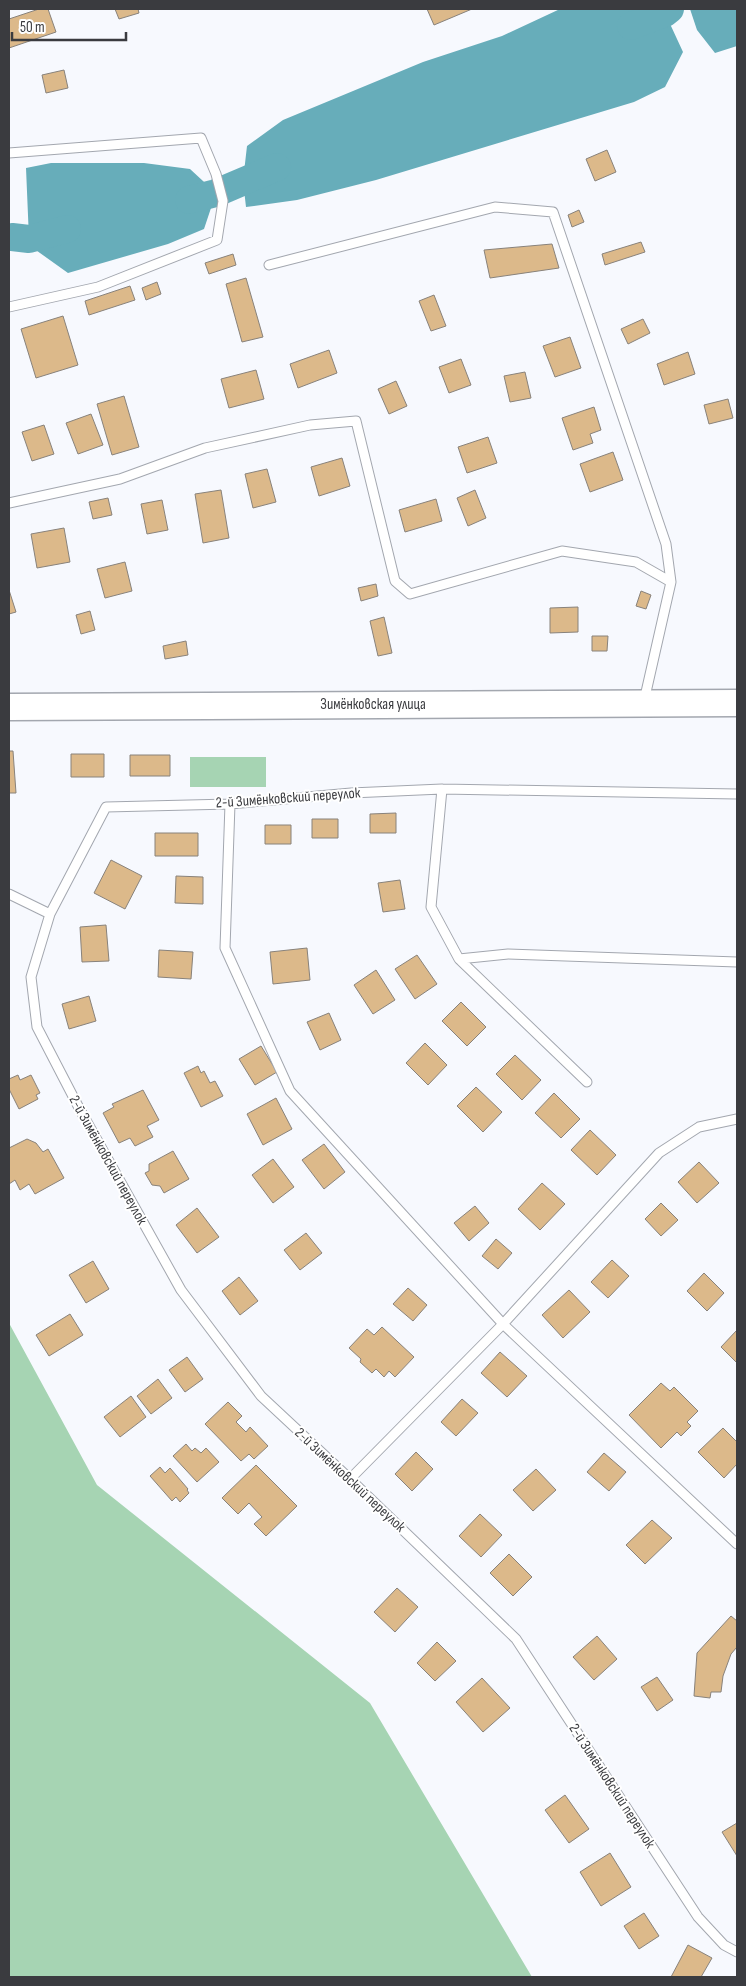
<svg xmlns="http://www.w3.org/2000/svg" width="746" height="1986" font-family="'Sofia Sans Condensed',sans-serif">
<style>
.green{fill:#a6d4b3}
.water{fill:#67adba}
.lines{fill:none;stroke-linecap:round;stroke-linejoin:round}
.river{stroke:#67adba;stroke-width:28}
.building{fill:#dcb98a;stroke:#88827b}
.service-casing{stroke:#a3a7af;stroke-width:11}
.secondary-casing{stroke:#a3a7af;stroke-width:29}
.service{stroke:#fff;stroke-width:9}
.secondary{stroke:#fff;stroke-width:26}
.labels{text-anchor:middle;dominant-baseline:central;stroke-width:4;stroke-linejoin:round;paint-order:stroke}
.street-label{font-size:15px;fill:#3a3b3f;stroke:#fff}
</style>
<rect width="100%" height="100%" fill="#f7f9fe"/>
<path class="green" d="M190 757H266V787H190Z
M9 1323 97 1485 370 1703 532 1977H9Z"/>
<path class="water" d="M560 9H660L665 13 683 52 665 87 634 102 376 180 297 200 246 207 243 181 247 146 283 120 423 62 502 36Z
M690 9H737V46L715 53 697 30Z
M51 163H144L190 169 216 193 204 229 168 244 68 273 33 248 29 239 26 168Z"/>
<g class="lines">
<path class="river" d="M631 26 665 13 670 9
M189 200 216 193 277 167
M12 237 29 239 67 229"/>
</g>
<path class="building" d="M39 9H48L56 32 9 48V19Z
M115 9H138L139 13 119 19Z
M427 9H472L434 25Z
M64 70 68 88 46 93 42 75Z
M607 150 616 172 595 181 586 159Z
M579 210 584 222 572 227 568 215Z
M641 242 645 252 605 265 602 254Z
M552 244 559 268 490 278 484 250Z
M233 254 236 265 209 274 205 263Z
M246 278 263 337 242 342 226 284Z
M157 282 161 294 146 300 142 288Z
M130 286 135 300 89 315 85 301Z
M434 295 446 326 431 331 419 301Z
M63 316 78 365 36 378 21 329Z
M643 319 650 333 628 344 621 329Z
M570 337 581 368 555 377 543 346Z
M329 350 337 373 298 388 290 364Z
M688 352 695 374 664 385 657 364Z
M461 359 471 385 449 393 439 367Z
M256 370 264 399 229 408 221 379Z
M525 372 531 398 510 402 504 376Z
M396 381 407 406 389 414 378 389Z
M124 396 139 447 112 455 97 404Z
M728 399 733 418 709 424 704 405Z
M594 407 601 430 590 434 593 443 573 450 562 418Z
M91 414 103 445 78 454 66 423Z
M44 425 54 454 32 461 22 432Z
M488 437 497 463 467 473 458 447Z
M613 452 623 480 590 492 580 464Z
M342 458 350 486 319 496 311 467Z
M267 469 276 502 253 508 245 474Z
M221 490 229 538 203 543 195 494Z
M475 490 486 518 468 526 457 498Z
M108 498 112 515 93 519 89 502Z
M436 499 442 521 405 532 399 510Z
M162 500 168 530 147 534 141 504Z
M64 528 70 562 37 568 31 534Z
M125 562 132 591 105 598 97 569Z
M376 584 378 596 361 601 358 588Z
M9 590 16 612 9 614Z
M641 591 651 595 646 609 636 606Z
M578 607V632L550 633V608Z
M90 611 95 630 81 634 76 615Z
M384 617 392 653 378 656 370 621Z
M592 636H608L607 651H592Z
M186 641 188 655 165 659 163 646Z
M9 751H13L16 793H9Z
M71 754H104V777H71Z
M130 755H170V776H130Z
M396 813V833H370V814Z
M312 819H338V838H312Z
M265 825H291V844H265Z
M155 833H198V856H155Z
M111 860 142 876 125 909 94 893Z
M176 876 203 877V904L175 903Z
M400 880 405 909 383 912 378 883Z
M106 925 109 961 82 962 80 927Z
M307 948 310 980 273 984 270 952Z
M159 950 193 952 191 979 158 977Z
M417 955 437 984 415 999 395 969Z
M376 970 395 1000 373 1014 354 985Z
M89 996 96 1021 69 1029 62 1004Z
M461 1002 486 1027 467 1046 442 1021Z
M329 1013 341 1040 320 1050 307 1022Z
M425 1043 447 1065 428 1085 406 1063Z
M261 1046 277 1072 255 1085 239 1059Z
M515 1055 541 1080 522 1100 496 1074Z
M198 1066 201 1073 204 1071 210 1083 215 1081 223 1096 201 1107 184 1073Z
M18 1075 20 1080 31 1075 40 1093 36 1095 38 1099 19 1109 9 1089V1079Z
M476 1087 502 1112 483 1132 457 1106Z
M143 1090 159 1120 147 1126 153 1137 135 1146 130 1138 119 1143 103 1113 114 1107 112 1104Z
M554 1093 580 1119 561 1138 535 1113Z
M276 1098 292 1129 263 1145 247 1114Z
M590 1130 616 1155 597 1175 571 1150Z
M27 1139 36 1143 43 1152 48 1149 64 1178 35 1194 29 1184 20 1190 15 1180 9 1184V1148Z
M324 1144 345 1172 324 1189 302 1160Z
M173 1151 189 1179 164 1193 160 1186 152 1185 145 1173 149 1171V1164Z
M273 1159 294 1187 273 1203 252 1175Z
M699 1162 719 1183 697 1203 678 1182Z
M542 1183 565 1204 540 1230 518 1209Z
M661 1203 678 1220 661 1236 645 1219Z
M475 1206 489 1223 469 1241 454 1223Z
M197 1208 219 1237 197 1253 176 1225Z
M306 1233 322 1253 300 1270 284 1250Z
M496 1239 512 1253 498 1269 482 1256Z
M612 1260 629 1276 608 1298 591 1282Z
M93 1261 109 1289 86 1303 69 1275Z
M704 1273 724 1293 707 1311 687 1291Z
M239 1277 258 1301 240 1315 222 1291Z
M408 1288 427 1305 413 1321 393 1304Z
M569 1290 590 1312 563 1338 542 1315Z
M70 1314 83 1335 49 1356 36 1335Z
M382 1327 414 1357 395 1377 389 1371 384 1377 376 1369 372 1373 360 1362 361 1359 349 1348 367 1329 374 1335Z
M737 1330V1363L721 1347Z
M500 1352 527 1376 507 1397 481 1373Z
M187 1357 203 1379 185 1392 169 1370Z
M158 1379 172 1398 151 1414 137 1396Z
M661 1383 670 1391 674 1387 698 1411 687 1422 691 1426 681 1436 677 1432 661 1448 629 1415Z
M131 1396 146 1417 120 1437 104 1417Z
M462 1399 478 1413 456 1436 441 1422Z
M228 1402 242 1416 236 1422 246 1432 250 1427 268 1446 254 1459 249 1454 241 1461 205 1424Z
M723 1428 737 1442V1464L724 1478 698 1452Z
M186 1444 192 1451 195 1448 201 1453 206 1448 219 1462 197 1482 173 1456Z
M416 1452 433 1469 412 1491 395 1474Z
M604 1453 626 1472 609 1491 587 1472Z
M256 1465 297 1506 266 1536 254 1524 262 1517 249 1503 238 1514 222 1498Z
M160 1467 165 1473 170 1468 188 1489 187 1490 189 1493 180 1502 176 1497 172 1501 150 1476Z
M536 1469 556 1490 533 1511 513 1490Z
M480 1514 502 1535 481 1557 459 1536Z
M652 1520 672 1538 645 1564 626 1545Z
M509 1554 532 1577 513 1596 490 1573Z
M397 1588 418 1607 395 1632 374 1612Z
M731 1616 737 1621V1647L731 1654 723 1676 721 1692H711L710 1698 694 1696 697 1653Z
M597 1636 617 1659 594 1680 573 1657Z
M437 1642 456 1661 435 1681 417 1663Z
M657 1677 673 1700 657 1711 641 1687Z
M482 1678 510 1708 483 1732 456 1702Z
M565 1795 589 1829 569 1843 545 1810Z
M737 1823V1856L722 1832Z
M610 1853 631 1887 601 1906 580 1872Z
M644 1913 659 1936 639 1949 624 1926Z
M688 1945 712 1958 701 1977H671Z"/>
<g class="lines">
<g class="service-casing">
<path id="service" d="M9 153 201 138 216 174 223 201 217 240 98 287 9 307
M269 265 495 207 553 212 666 544 671 582 644 701
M9 503 120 479 205 448 310 425 356 421 395 581 410 594 562 551 636 562 671 582
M442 789 431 907 459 959 508 954 737 962
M737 794 442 789 351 793 230 804 106 807 50 914 31 977 37 1027 78 1106 181 1290 261 1396 350 1479 516 1639 698 1917 724 1945 737 1952
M230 804 225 948 290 1091 503 1324 737 1544
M9 894 50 914
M459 959 587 1082
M350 1479 503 1324 659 1153 699 1127 737 1119"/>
</g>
<g class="secondary-casing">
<path id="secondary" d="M9 707 737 703"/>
</g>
<use href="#service" class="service"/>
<use href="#secondary" class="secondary"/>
</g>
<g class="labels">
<g class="street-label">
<text x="373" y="704">Зимёнковская улица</text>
<text transform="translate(288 798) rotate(-4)">2-й Зимёнковский переулок</text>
<text transform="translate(108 1160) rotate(61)">2-й Зимёнковский переулок</text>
<text transform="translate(350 1480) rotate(43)">2-й Зимёнковский переулок</text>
<text transform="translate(612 1786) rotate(57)">2-й Зимёнковский переулок</text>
</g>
</g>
<rect width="746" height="1986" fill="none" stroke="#3a3b3f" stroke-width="20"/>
<path d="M12 32v8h114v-8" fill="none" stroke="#3a3b3f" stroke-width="2.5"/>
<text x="20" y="32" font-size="15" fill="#3a3b3f" stroke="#ffffff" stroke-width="4" paint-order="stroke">50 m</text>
</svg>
